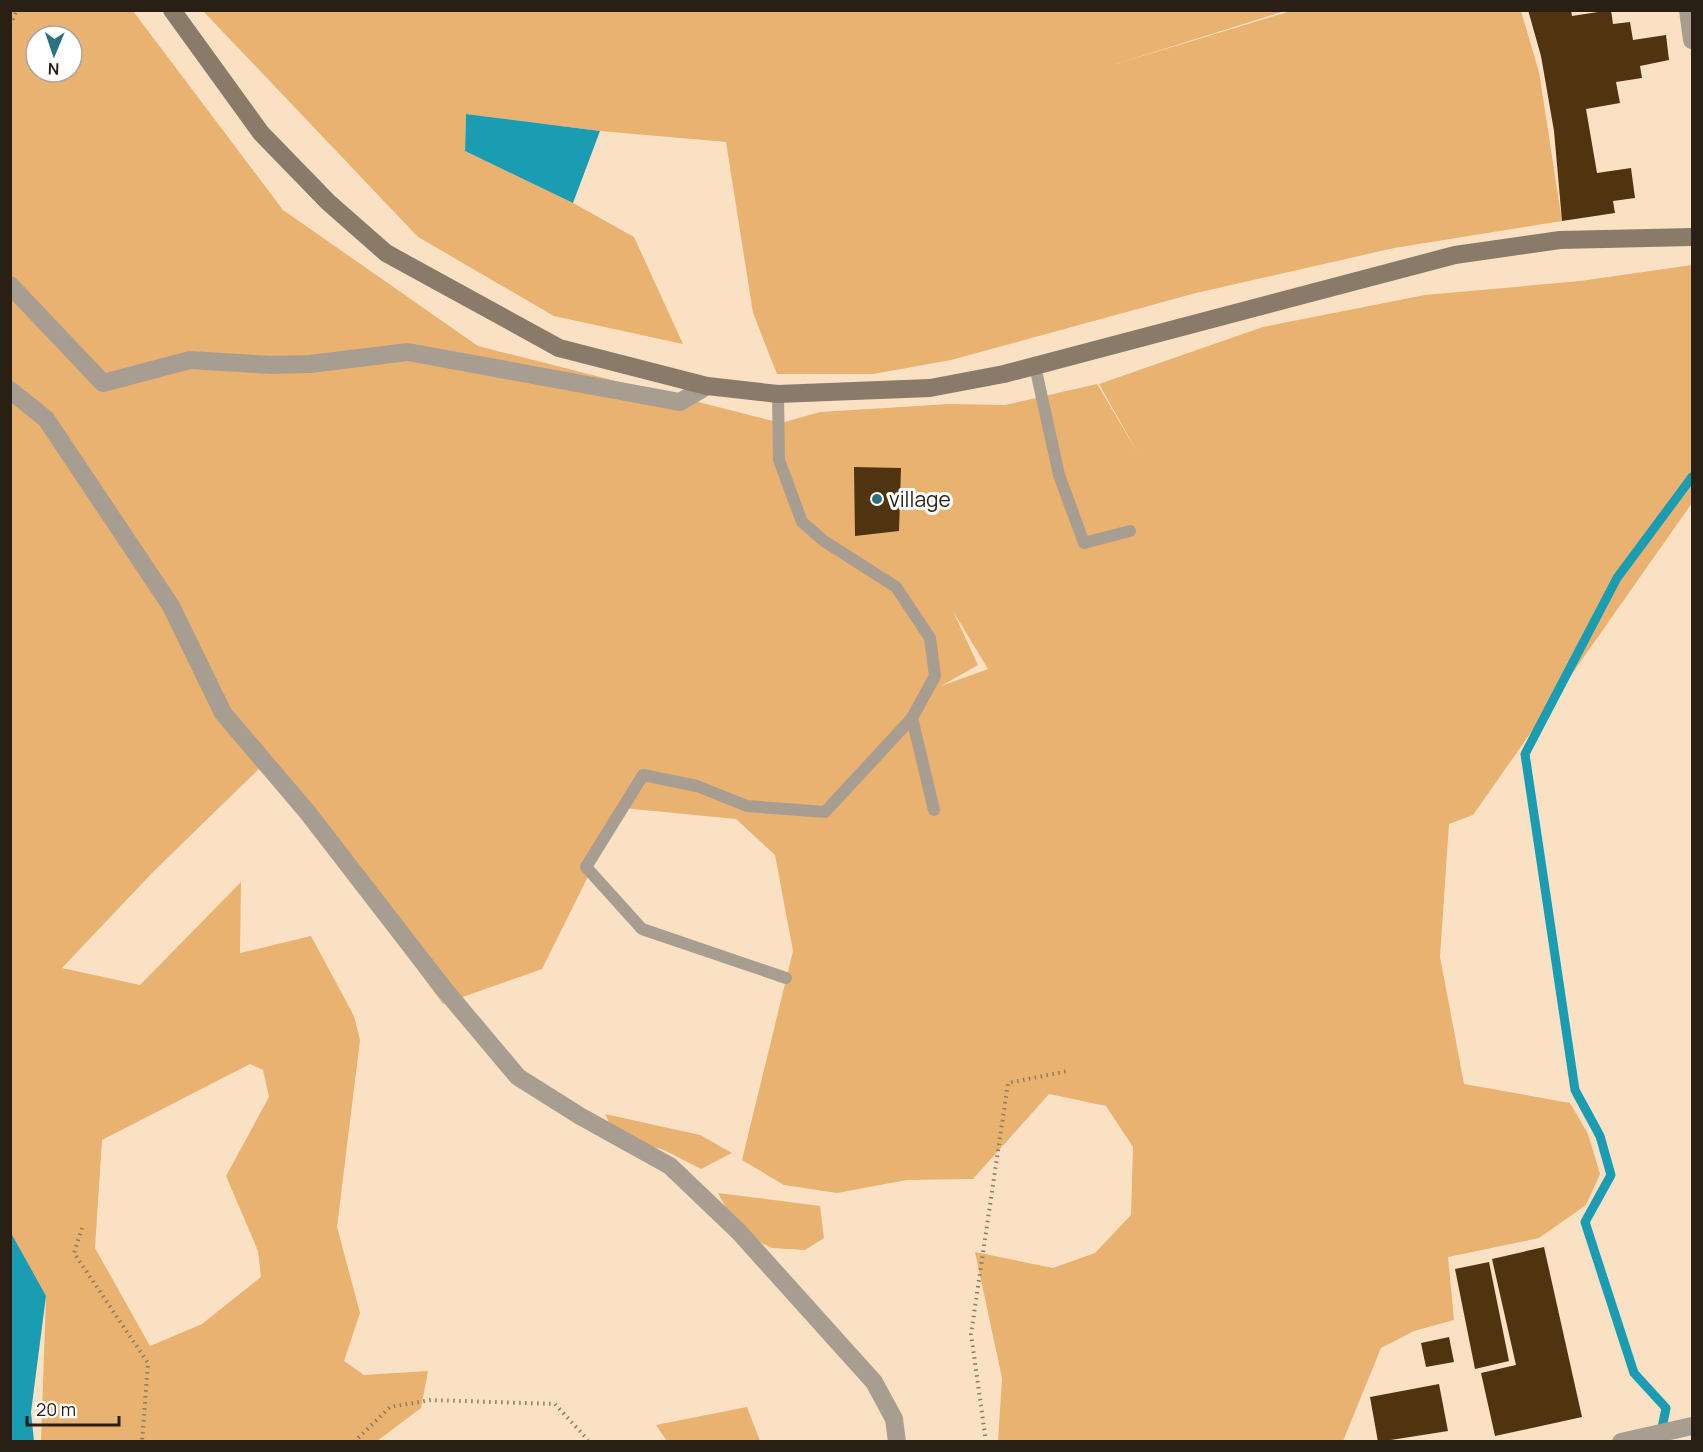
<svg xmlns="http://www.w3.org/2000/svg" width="1703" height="1452" font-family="Manrope,sans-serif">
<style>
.green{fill:#eab270;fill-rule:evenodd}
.water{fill:#1a9db2}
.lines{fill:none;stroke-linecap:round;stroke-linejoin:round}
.stream{stroke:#1a9db2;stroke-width:9}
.building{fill:#503410}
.path{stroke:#8c7b68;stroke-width:4;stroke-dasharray:1.5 4.5;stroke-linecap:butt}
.lane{stroke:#a89d91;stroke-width:12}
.street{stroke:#a89d91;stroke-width:18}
.secondary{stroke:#8a7a69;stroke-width:18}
.poi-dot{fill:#2b727e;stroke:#fff;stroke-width:2}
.labels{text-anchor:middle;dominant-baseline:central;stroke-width:6;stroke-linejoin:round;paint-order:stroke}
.poi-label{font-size:21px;fill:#291f15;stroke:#fff;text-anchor:start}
</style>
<rect width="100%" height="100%" fill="#fbe1c4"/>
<path class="green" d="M11 11H133L283 210 478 346 781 423 820 412 949 404 1005 405 1097 384 1139 455 1099 384 1263 327 1425 295 1580 281 1692 265V503L1473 815 1449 824 1440 957 1464 1084 1570 1103 1588 1134 1600 1174 1586 1205 1539 1238 1448 1257 1454 1320 1414 1331 1381 1348 1343 1441H998L1002 1378 975 1252 1053 1268 1095 1253 1131 1215 1133 1147 1106 1106 1049 1094 973 1179 907 1180 837 1193 784 1185 742 1160 793 951 775 855 736 819 622 808 542 969 443 1004 265 763 154 871 62 968 140 985 241 882 240 953 311 936 354 1016 360 1040 337 1227 360 1313 344 1361 364 1375 428 1371 421 1408 377 1441H41L46 1296 11 1239ZM36 36H72V72H36ZM953 611 988 669 941 686 978 665ZM250 1064 263 1070 269 1097 226 1176 258 1251 261 1277 202 1324 150 1346 95 1248 102 1140Z
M203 11H1285L1116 64 1291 11H1521L1539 72 1562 221 1394 248 1196 293 951 360 873 374H777L753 313 726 142 600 131 466 114 465 151 573 203 634 237 683 344 554 316 418 237Z
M605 1114 700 1135 732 1153 701 1169 664 1150 615 1135Z
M718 1193 820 1206 824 1238 805 1250 772 1248 739 1232Z
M747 1407 760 1441H667L656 1425Z"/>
<path class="water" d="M466 114 600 131 573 203 465 151Z
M11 1233 46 1296 31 1412 34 1441H11Z"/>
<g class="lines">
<path class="stream" d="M1661 1433 1666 1408 1634 1373 1585 1222 1611 1175 1600 1136 1575 1090 1525 754 1617 578 1692 477"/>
</g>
<path class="building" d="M1528 10H1571L1572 16 1611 10 1613 24 1630 22 1633 40 1666 35 1669 60 1640 66 1642 78 1616 82 1620 103 1586 109 1597 173 1631 168 1635 198 1613 201 1615 213 1562 221 1554 131 1541 56Z
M854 467 901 468 899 531 855 536Z
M1544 1247 1582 1417 1495 1436 1481 1373 1516 1365 1492 1259Z
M1489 1262 1509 1361 1475 1369 1455 1269Z
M1449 1337 1454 1362 1426 1367 1421 1343Z
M1439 1384 1448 1431 1378 1442 1370 1397Z"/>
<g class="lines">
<path class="path" d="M10 25 17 10
M82 1228 74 1253 148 1363 142 1442
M354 1442 390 1407 431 1400 555 1404 588 1440
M986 1442 971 1334 1008 1083 1068 1071"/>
<path class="lane" d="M1035 366 1059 475 1084 543 1130 531
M778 394 779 460 802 522 824 541 896 587 930 638 935 676 912 718 825 812 747 806 697 786 643 775 586 867 642 929 786 978
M912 718 934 810"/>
<path class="street" d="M1688 10 1692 40
M10 285 103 383 190 360 271 365 310 364 408 352 680 402 707 386
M10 390 46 419 171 606 223 713 308 813 444 989 518 1077 580 1116 670 1166 739 1232 874 1382 894 1419 897 1442
M1621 1442 1692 1426"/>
<path class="secondary" d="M172 10 261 133 328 202 386 253 559 348 707 386 778 394 930 388 1004 374 1455 255 1560 240 1692 237"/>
</g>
<circle class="poi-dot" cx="877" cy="499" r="6"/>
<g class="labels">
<g class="poi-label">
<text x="889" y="499">village</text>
</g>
</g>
<rect width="1703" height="1452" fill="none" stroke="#291f15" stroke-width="24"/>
<g transform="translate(54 54) rotate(182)"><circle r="28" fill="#ffffff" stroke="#a9a5a1" stroke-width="1.5"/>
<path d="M0-4.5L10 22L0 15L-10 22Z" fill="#2b727e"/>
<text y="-9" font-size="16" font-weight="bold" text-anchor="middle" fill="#291f15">N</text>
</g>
<path d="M27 1416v9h92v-9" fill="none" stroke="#291f15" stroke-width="3"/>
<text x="36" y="1416" font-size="18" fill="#291f15" stroke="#ffffff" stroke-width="4.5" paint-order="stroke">20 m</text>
</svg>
